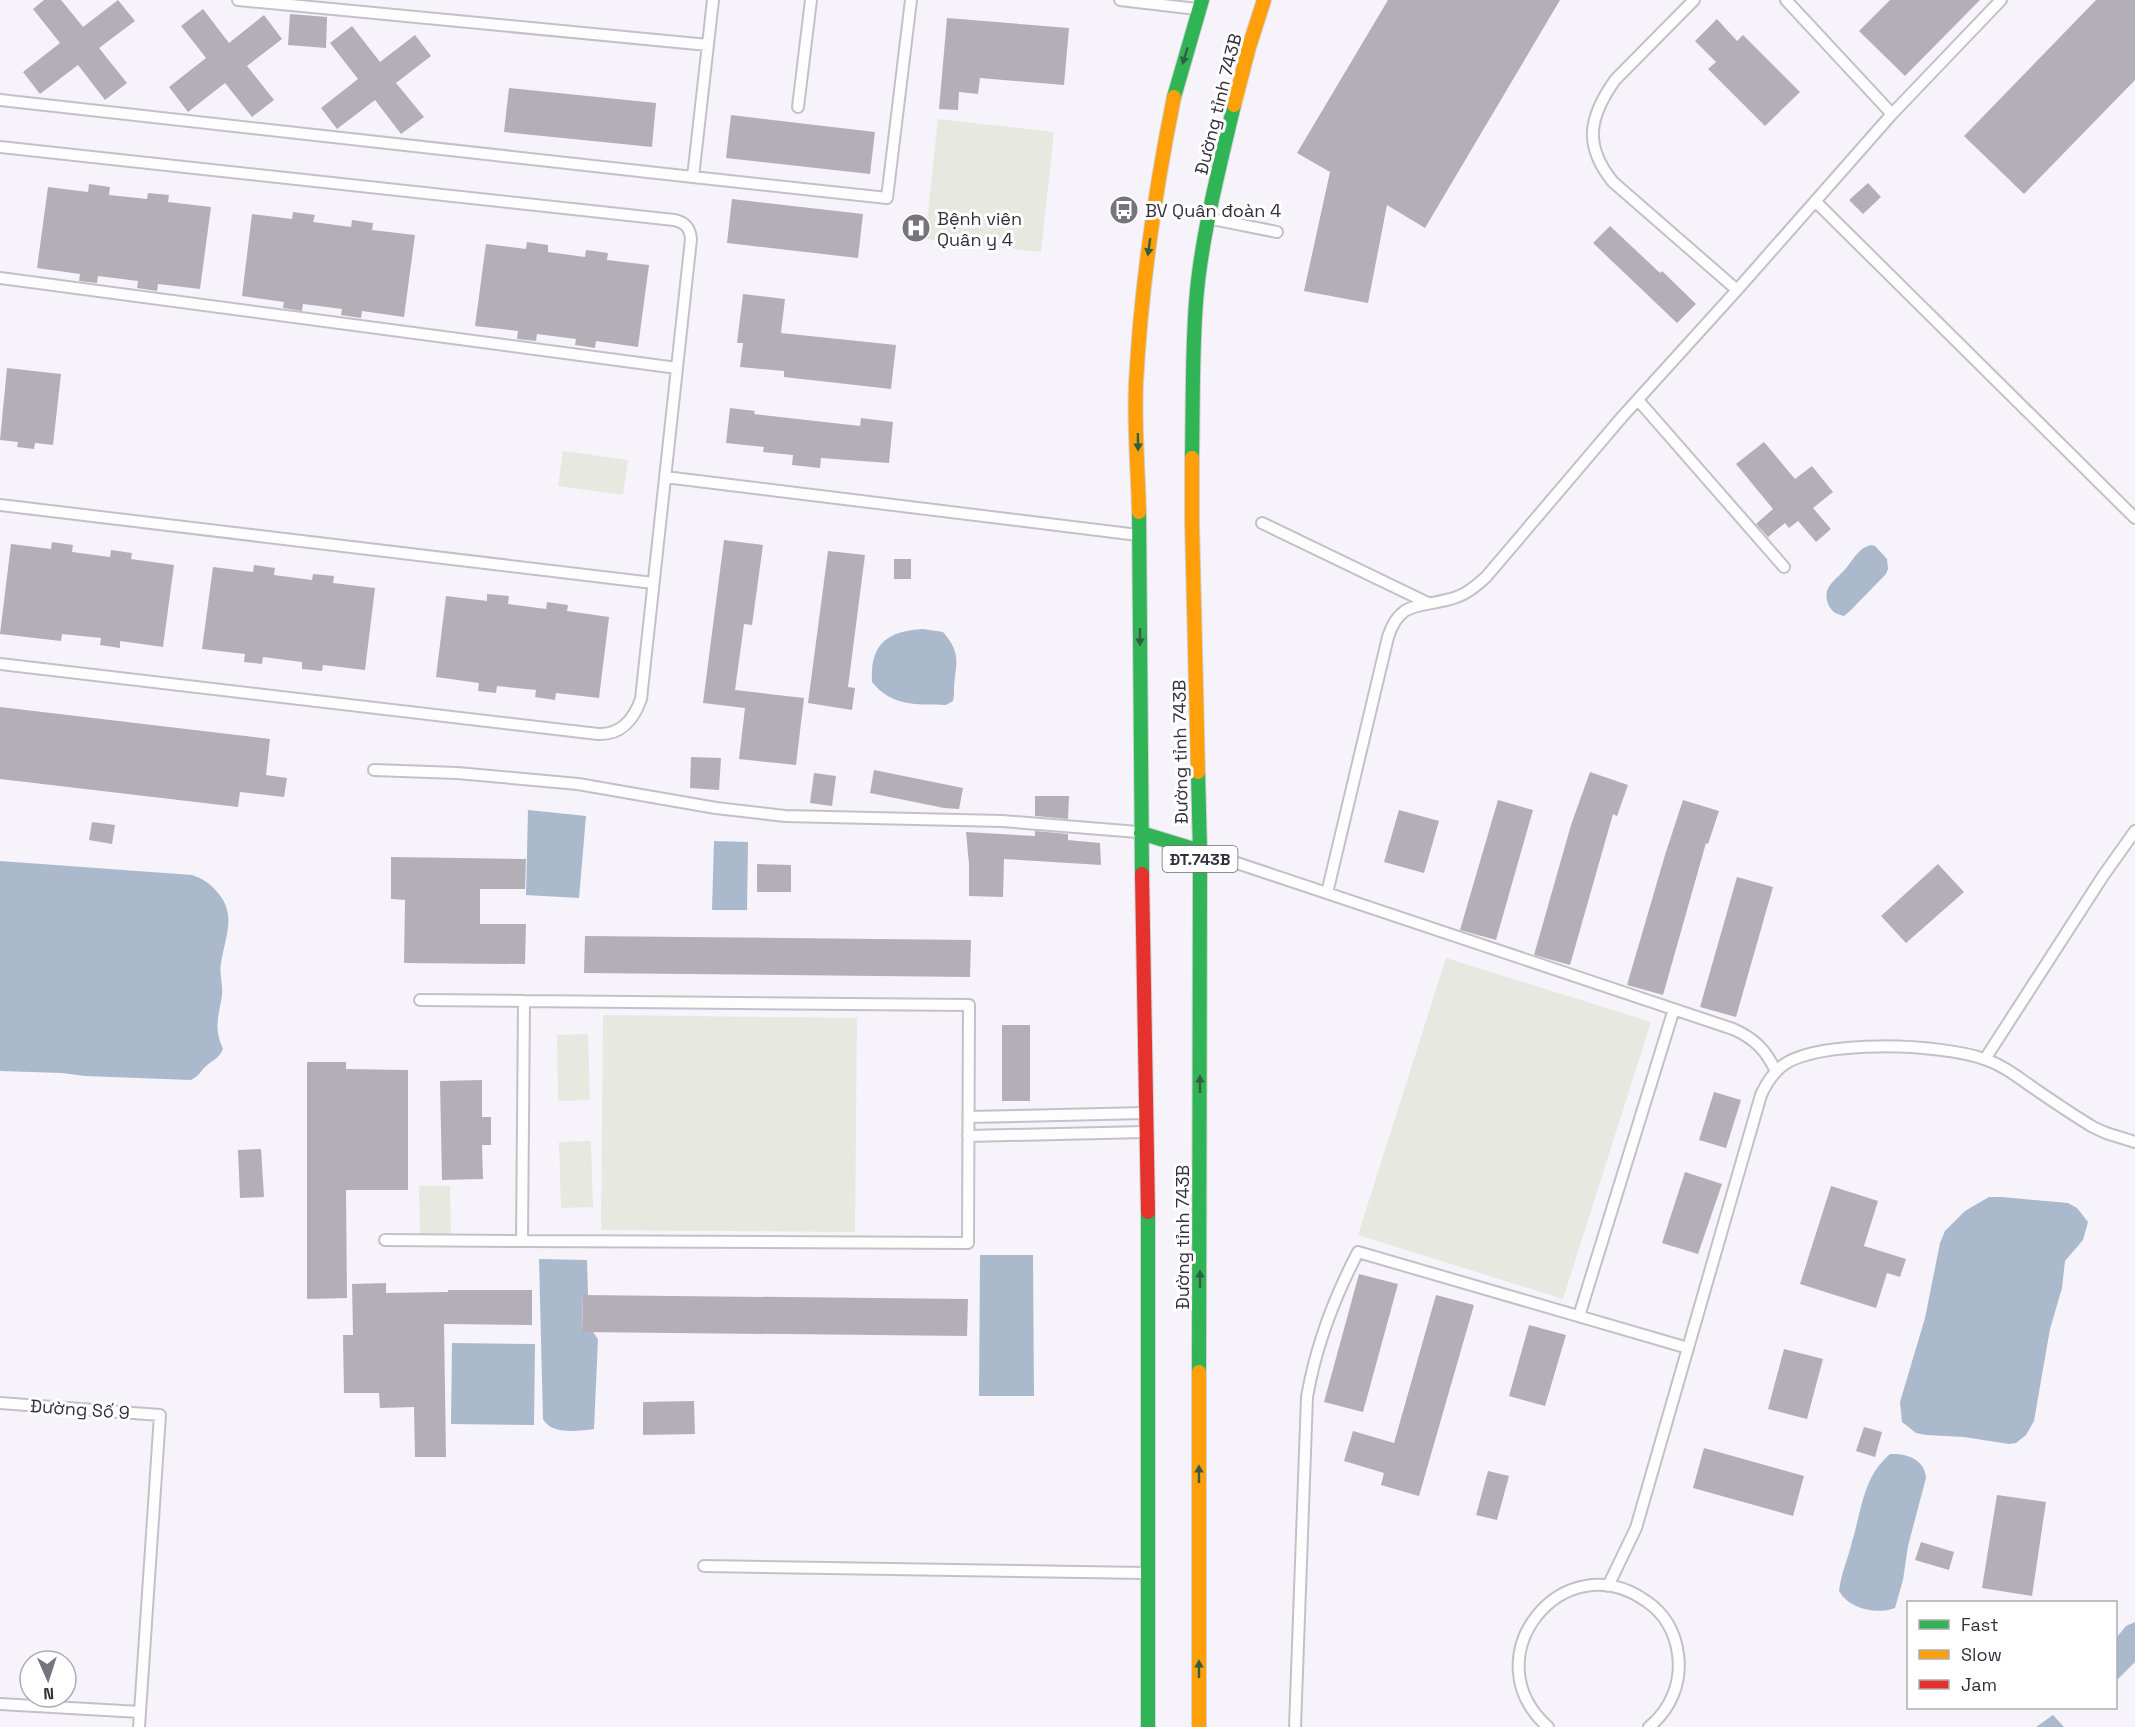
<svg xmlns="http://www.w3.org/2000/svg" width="2135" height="1727" font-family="'Space Grotesk',sans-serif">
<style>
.green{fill:#e7e9e1}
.water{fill:#abb9cc}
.building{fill:#b4afb7}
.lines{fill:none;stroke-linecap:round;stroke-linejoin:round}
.lane-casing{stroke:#c4c0c8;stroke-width:14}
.fast-casing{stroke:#d3d1d6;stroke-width:16}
.slow-casing{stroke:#d3d1d6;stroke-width:16}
.jam-casing{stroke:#d3d1d6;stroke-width:16}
.lane{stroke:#fefdfe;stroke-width:10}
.fast{stroke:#30b455;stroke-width:14}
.slow{stroke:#ff9f0a;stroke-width:14}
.jam{stroke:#e5322d;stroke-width:14}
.oneway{fill:#335e44}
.labels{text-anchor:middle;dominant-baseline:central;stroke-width:6;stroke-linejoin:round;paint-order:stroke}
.shield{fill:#fff;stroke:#716d76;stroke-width:1.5}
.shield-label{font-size:16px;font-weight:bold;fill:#342f3b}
.street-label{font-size:18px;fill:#342f3b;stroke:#fff}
.poi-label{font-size:18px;fill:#342f3b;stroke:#fff;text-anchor:start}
</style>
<rect width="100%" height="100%" fill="#f6f3fa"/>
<path class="green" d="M938 119 1054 132 1041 252 925 239Z
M563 451 628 460 623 495 558 486Z
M1446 958 1651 1022 1563 1299 1358 1235Z
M603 1015 857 1018 855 1232 601 1230Z
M588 1034 590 1100 558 1101 557 1035Z
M591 1141 593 1207 561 1208 559 1142Z
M419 1186H450L451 1236H420Z"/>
<path class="water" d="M1871 545 1875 546 1887 559 1888 569 1886 574 1850 611 1844 616C1837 614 1833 613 1829 606 1820 587 1837 580 1847 567 1854 558 1860 547 1871 545Z
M923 629 943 632C965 657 953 667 954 695L953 701 946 705C916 704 892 707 872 682 870 644 887 631 923 629Z
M528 810 586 816 579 898 526 895Z
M714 841 748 842 747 910H712Z
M0 861 192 875C203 879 210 883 218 893 237 915 225 937 221 963 219 973 223 984 222 995 219 1017 213 1026 223 1049 219 1059 212 1060 205 1067 200 1072 199 1076 191 1080L85 1076 62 1073 0 1071Z
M1989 1197H2002L2068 1203 2077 1208 2088 1222 2083 1240 2065 1261 2062 1288 2050 1329 2034 1421 2026 1435 2016 1443 2009 1444 1964 1437 1926 1435 1916 1433 1902 1422 1900 1402 1925 1318 1940 1243 1945 1231 1965 1211Z
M980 1255H1033L1034 1396H979Z
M539 1259 587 1260 588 1295H583L582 1332H593L598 1339 594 1429C579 1431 551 1435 543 1419Z
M452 1343 535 1344 534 1425 451 1424Z
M1890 1454C1906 1453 1925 1459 1926 1478L1908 1546 1903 1580 1895 1608C1876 1615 1849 1609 1839 1591 1841 1573 1848 1559 1852 1542 1862 1509 1863 1477 1890 1454Z
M2135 1622V1662L2116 1681V1638L2126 1626Z
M2053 1715 2064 1727H2036Z"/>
<path class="building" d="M44 0H61L83 27 118 0 135 21 99 48 127 83 105 100 78 65 40 94 23 72 60 43 33 9Z
M1388 0H1560L1425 228 1387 205 1368 303 1304 291 1330 172 1297 153Z
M1890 0H1980L1905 76 1859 31Z
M2096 0H2135V80L2024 194 1964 136Z
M203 9 229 43 264 15 282 39 247 66 274 100 252 117 225 83 188 112 169 87 206 58 181 26Z
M290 14 327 17 326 48 288 45Z
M947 18 1069 28 1064 85 980 78 978 94 959 92 958 110 939 109Z
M1717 19 1737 41 1743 35 1800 92 1765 126 1708 69 1716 62 1695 41Z
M352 26 380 62 415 35 431 56 396 83 424 117 401 134 375 100 337 129 321 108 358 79 330 43Z
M509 88 656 103 652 147 504 132Z
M731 115 875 132 870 174 726 158Z
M1868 183 1881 197 1863 214 1849 200Z
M89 184 110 187 109 195 147 199 148 193 169 195 168 202 211 207 200 289 158 284 157 291 137 288 138 281 98 276 97 283 79 281 80 274 37 268 48 187 88 192Z
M732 199 863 214 858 258 727 243Z
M293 212 315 215 313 222 351 227 352 220 373 223 372 230 415 235 404 317 362 311 361 318 341 315 342 309 303 304 302 311 283 308 284 302 242 296 252 214 292 219Z
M1610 226 1660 273 1662 271 1696 304 1677 323 1593 243Z
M527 242 548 245V252L585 257 586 250 608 253 607 260 649 265 638 347 596 341 595 348 575 345 576 339 537 334 536 341 517 339 518 331 475 326 486 244 526 249Z
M743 294 785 299 781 333 896 345 891 389 784 377V371L740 367 743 343H737Z
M7 368 61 374 53 445 35 443 34 449 17 447 18 442 0 440Z
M730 408 755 411 754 414 860 426 861 418 893 422 889 463 821 458 820 468 792 465 793 455 763 452 764 447 726 443Z
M1764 442 1795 479 1812 466 1833 492 1813 508 1831 529 1816 542 1798 521 1789 528 1785 523 1768 537 1756 524 1773 509 1736 464Z
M724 540 763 545 752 625 744 624 735 690 804 698 796 765 739 759 745 708 703 703Z
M52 542 73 545 72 552 110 557 111 550 132 553 131 559 174 565 163 647 120 641V648L100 645 101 638 62 634 61 641 0 634 11 544 51 549Z
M828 551 865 555 848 687 855 688 852 710 808 703Z
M894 559H911V579H894Z
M254 565 275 568 274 575 312 580 313 574 334 576 333 583 375 588 365 670 323 665 322 671 302 669V662L263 657 262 664 244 662 245 654 202 649 213 567 253 572Z
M487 594 509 596 508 604 546 609 547 602 568 605 567 611 609 617 599 698 556 693 555 700 535 697 536 690 497 686 496 693 478 691 479 683 436 677 446 596 487 601Z
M0 707 270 739 266 775 287 778 284 797 240 792 238 807 0 779Z
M691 757 721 758 719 790 690 788Z
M874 770 963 788 959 809 944 808 870 793Z
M1590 772 1628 785 1617 816 1613 814 1570 965 1534 955 1571 825Z
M814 773 836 776 832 806 810 803Z
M1035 796H1069L1068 819 1035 816Z
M1498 800 1533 810 1496 940 1460 930Z
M1683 800 1719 811 1708 844 1706 843 1663 995 1627 985 1665 855Z
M1399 810 1439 821 1424 873 1384 862Z
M92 822 115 825 112 844 89 840Z
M1035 831 1068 834V840L1100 843 1101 865 1004 859 1003 897 969 896V864L966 832 1035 836Z
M391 857 526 859 525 889H480V924H526L525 964 404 963 405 900 391 899Z
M757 864 791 865V892H757Z
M1938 864 1964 892 1906 943 1881 916Z
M1737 877 1773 887 1736 1017 1700 1007Z
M585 936 971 940 970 977 584 973Z
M1002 1025H1030V1101H1002Z
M307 1062H346V1069L408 1070V1190H346L347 1298 307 1299Z
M482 1080V1117H491V1145H482L483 1179 442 1180 440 1081Z
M1714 1092 1741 1100 1726 1148 1699 1140Z
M261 1149 264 1197 240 1198 238 1150Z
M1685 1172 1722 1184 1698 1254 1662 1243Z
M1831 1186 1878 1201 1864 1246 1906 1259 1900 1277 1887 1273 1876 1308 1800 1284Z
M1359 1274 1398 1284 1363 1412 1324 1402Z
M386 1283V1293L448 1292V1290H532V1325L444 1324 446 1457H415L414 1407 380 1408 379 1393H344L343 1335H353L352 1284Z
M583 1295 968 1299 967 1336 582 1332Z
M1436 1295 1474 1305 1419 1496 1381 1485 1384 1473 1344 1461 1353 1431 1394 1443Z
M1529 1325 1566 1335 1545 1406 1509 1396Z
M1784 1349 1823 1359 1807 1419 1768 1409Z
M694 1401 695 1434 643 1435V1402Z
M1864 1427 1882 1432 1875 1457 1856 1451Z
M1704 1448 1804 1476 1793 1516 1693 1488Z
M1488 1471 1509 1476 1497 1520 1476 1515Z
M1997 1495 2046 1502 2032 1596 1982 1588Z
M1921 1542 1954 1552 1949 1570 1915 1560Z"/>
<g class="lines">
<g class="lane-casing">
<path id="lane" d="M238 0 708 45
M1120 0 1197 9
M1694 0 1615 80C1589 117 1583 145 1613 182L1737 290
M1786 0 1892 114
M0 100 693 177 713 0
M798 107 811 0
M0 147 674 220C685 222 690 228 691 239L641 699C634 719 621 735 598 734L0 664
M693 177 887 198 911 0
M1815 201 2135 518
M1212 219 1277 232
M0 278 677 368
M1638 400 1784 567
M665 477 1138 535
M0 505 653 583
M1262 523 1428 603
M374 770 457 773 578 784 716 808 785 816 1002 821 1138 832
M1204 852 1733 1029C1754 1038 1767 1051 1776 1072
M1327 893 1388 637C1400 600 1419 608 1450 599 1464 596 1475 587 1486 577L1622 417 1737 290 1892 114 2001 0
M420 1000 524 1001
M524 1001 969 1005 968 1243 522 1241Z
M1985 1059 2103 876 2135 831
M969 1117 1145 1113
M968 1136 1145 1132
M385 1240 522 1241
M1579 1316 1674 1009
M0 1403 160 1415 140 1712 0 1704
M704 1566 1145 1573
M1608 1586 1636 1528 1761 1095C1766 1084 1772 1074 1782 1066 1819 1038 1942 1044 1984 1059 2003 1065 2019 1078 2035 1089 2054 1102 2073 1115 2093 1127L2106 1133 2135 1142
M139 1727 140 1712
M1295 1727 1307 1397C1316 1345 1334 1298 1358 1252L1688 1348
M1548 1727C1470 1658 1563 1542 1646 1601 1664 1613 1675 1632 1678 1654 1682 1682 1671 1709 1649 1727"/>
</g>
<g class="fast-casing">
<path id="fast" d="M1174 97 1202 0
M1192 458C1193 406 1192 354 1196 302 1201 237 1219 169 1234 105
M1139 512 1142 874
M1198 772 1200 851 1199 1372
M1141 833 1200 851
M1148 1212V1727"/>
</g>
<g class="slow-casing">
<path id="slow" d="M1234 105 1249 47 1264 0
M1192 458V523L1198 772
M1139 512C1138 469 1134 426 1136 383 1141 287 1155 191 1174 97
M1199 1727V1372"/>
</g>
<g class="jam-casing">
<path id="jam" d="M1142 874 1148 1212"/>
</g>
<use href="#lane" class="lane"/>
<use href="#fast" class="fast"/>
<use href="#slow" class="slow"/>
<use href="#jam" class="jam"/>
</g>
<defs><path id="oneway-solid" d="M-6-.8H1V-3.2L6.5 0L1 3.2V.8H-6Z" transform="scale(1.5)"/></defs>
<g class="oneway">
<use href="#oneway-solid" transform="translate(1185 56) rotate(107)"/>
<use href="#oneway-solid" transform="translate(1149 247) rotate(98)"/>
<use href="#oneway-solid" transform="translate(1138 442) rotate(89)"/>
<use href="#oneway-solid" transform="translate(1140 637) rotate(90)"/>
<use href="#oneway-solid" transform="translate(1200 1084) rotate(-90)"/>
<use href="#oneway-solid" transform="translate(1200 1279) rotate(-90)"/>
<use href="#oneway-solid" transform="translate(1199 1474) rotate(-90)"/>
<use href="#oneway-solid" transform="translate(1199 1669) rotate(-90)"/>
</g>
<defs>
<g id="bus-disc" transform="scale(1.5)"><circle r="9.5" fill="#78747e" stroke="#fff"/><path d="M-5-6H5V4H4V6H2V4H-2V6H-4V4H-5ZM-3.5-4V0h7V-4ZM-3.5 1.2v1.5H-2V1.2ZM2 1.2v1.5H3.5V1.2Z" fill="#fff"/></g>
<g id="hospital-disc" transform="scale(1.5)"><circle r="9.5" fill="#78747e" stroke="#fff"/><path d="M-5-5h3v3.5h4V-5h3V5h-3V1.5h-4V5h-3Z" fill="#fff"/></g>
</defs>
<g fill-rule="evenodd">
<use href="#bus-disc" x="1124" y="210"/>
<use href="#hospital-disc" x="916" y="228"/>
</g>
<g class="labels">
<rect class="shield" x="1162.5" y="846" width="75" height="26" rx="4.5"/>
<g class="shield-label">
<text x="1200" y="859">ĐT.743B</text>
</g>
<g class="street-label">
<text transform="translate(1218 104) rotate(-76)">Đường tỉnh 743B</text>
<text transform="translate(1180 752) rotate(-91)">Đường tỉnh 743B</text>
<text transform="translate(1182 1237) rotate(-90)">Đường tỉnh 743B</text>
<text transform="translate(80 1409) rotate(4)">Đường Số 9</text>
</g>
<g class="poi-label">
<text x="1145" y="210">BV Quân đoàn 4</text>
<text x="937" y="218">Bệnh viên<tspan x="937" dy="21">Quân y 4</tspan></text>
</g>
</g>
<rect x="1907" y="1601" width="210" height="108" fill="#ffffff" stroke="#aeacb1" stroke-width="1.5"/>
<rect x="1919" y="1620" width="30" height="9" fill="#30b455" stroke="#aeacb1" stroke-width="1.5"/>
<text x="1961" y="1631" font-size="18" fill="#342f3b">Fast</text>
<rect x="1919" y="1650" width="30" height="9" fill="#ff9f0a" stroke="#aeacb1" stroke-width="1.5"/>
<text x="1961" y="1661" font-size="18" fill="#342f3b">Slow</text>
<rect x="1919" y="1680" width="30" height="9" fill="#e5322d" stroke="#aeacb1" stroke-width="1.5"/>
<text x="1961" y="1691" font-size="18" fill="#342f3b">Jam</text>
<g transform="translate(48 1679) rotate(177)"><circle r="28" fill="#ffffff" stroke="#aeacb1" stroke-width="1.5"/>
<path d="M0-4.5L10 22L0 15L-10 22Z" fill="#78747e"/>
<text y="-9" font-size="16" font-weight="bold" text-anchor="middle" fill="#342f3b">N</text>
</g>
</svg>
